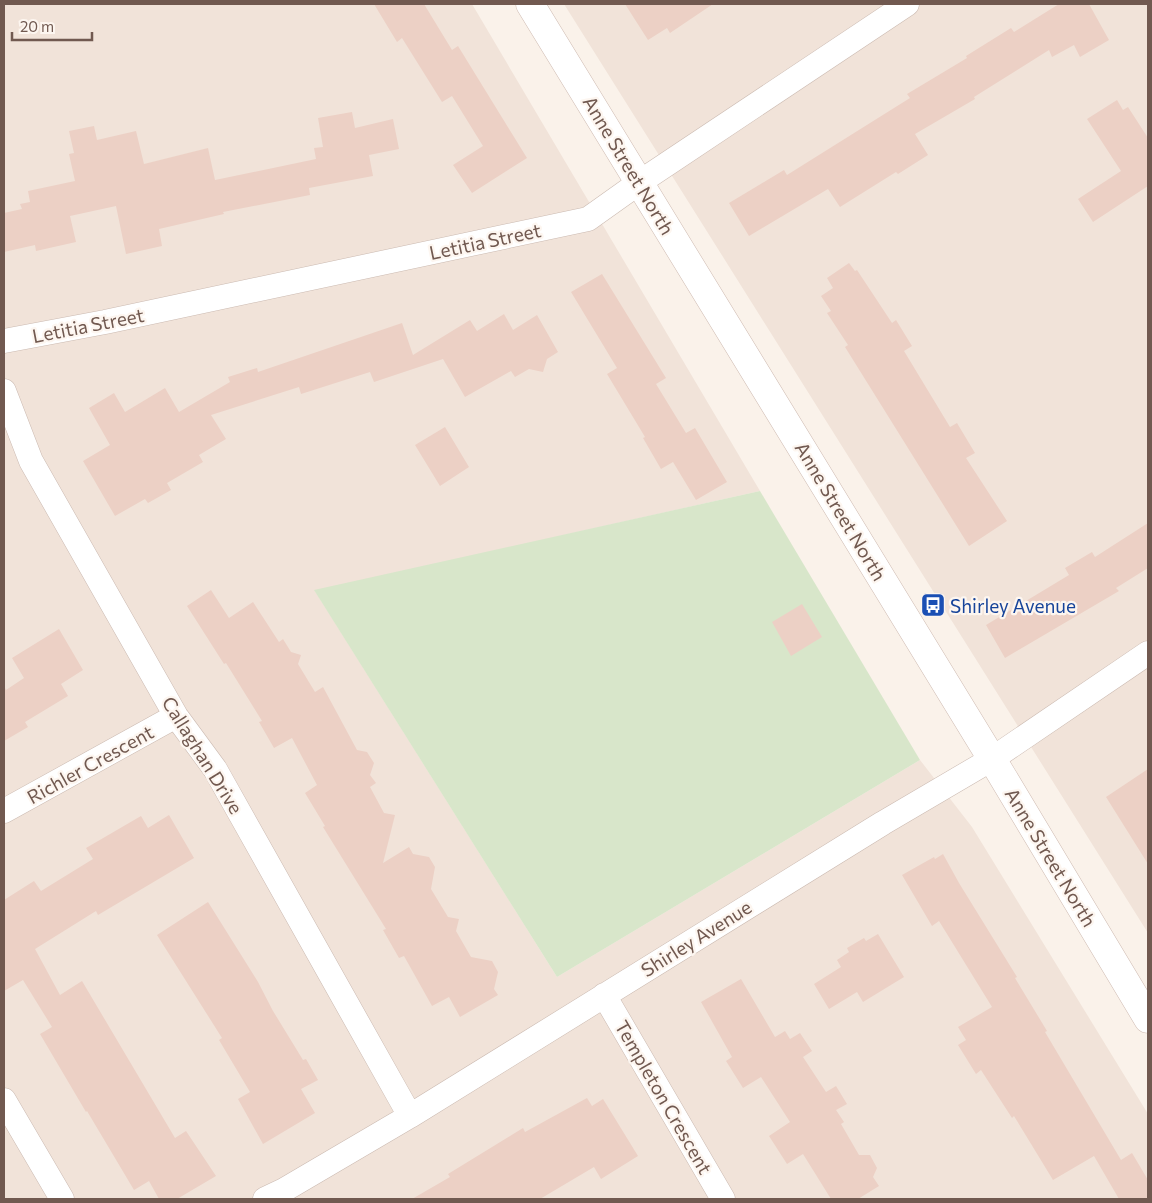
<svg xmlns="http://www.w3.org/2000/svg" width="1152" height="1203" font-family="Commissioner,sans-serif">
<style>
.residential{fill:#f1e3d9}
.green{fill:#d8e6ca}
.building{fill:#ecd0c5}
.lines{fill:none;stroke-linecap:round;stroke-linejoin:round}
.street-casing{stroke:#cbbab1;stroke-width:25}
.secondary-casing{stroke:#cfbbb2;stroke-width:29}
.street{stroke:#fff;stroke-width:24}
.secondary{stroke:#fff;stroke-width:28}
.labels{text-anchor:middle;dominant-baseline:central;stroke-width:4.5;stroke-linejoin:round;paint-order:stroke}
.street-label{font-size:19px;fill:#715950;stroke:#fdf6f0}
.transit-label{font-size:19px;fill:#164399;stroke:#fdf6f0;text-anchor:start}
</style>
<rect width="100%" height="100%" fill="#faf2ea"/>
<!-- residential -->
<path class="residential" d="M 4,4 L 472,4 L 760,491 L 315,591 L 557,977 L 920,760 L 972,827 L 1148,1114 L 1148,1199 L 4,1199 Z
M 564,4 L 1148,4 L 1148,933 Z"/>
<!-- green -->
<path class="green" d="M 760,491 L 920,760 L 557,977 L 314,590 Z"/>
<!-- building -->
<path class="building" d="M 374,4 L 424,4 L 452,50 L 458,46 L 527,158 L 472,193 L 453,165 L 483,146 L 452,96 L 442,102 L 402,38 L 397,42 Z
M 625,4 L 713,4 L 670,33 L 667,28 L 648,40 Z
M 1059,4 L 1089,4 L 1109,40 L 1080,57 L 1074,45 L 1052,57 L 1049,50 L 974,97 L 975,99 L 915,134 L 928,155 L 898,174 L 896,172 L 840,207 L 828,189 L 749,236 L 729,203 L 784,170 L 787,175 L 910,98 L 907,94 L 967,58 L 966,56 L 1011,28 L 1014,32 Z
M 1117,100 L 1123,110 L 1128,107 L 1148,138 L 1148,186 L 1093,222 L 1078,199 L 1121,171 L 1087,119 Z
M 352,112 L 355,128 L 393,119 L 399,149 L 369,155 L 373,176 L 309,188 L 310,195 L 223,212 L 224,214 L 159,229 L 162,246 L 126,254 L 116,206 L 70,216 L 76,242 L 36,251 L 35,245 L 4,252 L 4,213 L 22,209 L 20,204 L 30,202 L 28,191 L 75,181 L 69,154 L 74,153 L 69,131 L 94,126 L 97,140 L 136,131 L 144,164 L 208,148 L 215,180 L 316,159 L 314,148 L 323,147 L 318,118 Z
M 849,263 L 855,271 L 857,270 L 892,323 L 896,320 L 912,346 L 904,351 L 950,427 L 957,423 L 975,453 L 966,458 L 1007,521 L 969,546 L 845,347 L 848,345 L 827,313 L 831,311 L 821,296 L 833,288 L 827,278 Z
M 602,274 L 666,378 L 656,384 L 686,433 L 695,428 L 727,482 L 696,500 L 673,462 L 661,469 L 643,438 L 645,437 L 607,374 L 617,368 L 571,292 Z
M 504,314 L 513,330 L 537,315 L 558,352 L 547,359 L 543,372 L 529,369 L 515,377 L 511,371 L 465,397 L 443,359 L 374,382 L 370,372 L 301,394 L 299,387 L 211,415 L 226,439 L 199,455 L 203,462 L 167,483 L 171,490 L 148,503 L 145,499 L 115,516 L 83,461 L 110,445 L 89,408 L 114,393 L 125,412 L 165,388 L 179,412 L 230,382 L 228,377 L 257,368 L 258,372 L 402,323 L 413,355 L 470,320 L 477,331 Z
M 445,427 L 469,467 L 440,486 L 415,445 Z
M 1148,523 L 1148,568 L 1116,588 L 1119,591 L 1005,658 L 986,625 L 1069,575 L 1065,568 L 1092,552 L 1095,557 Z
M 211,590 L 229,618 L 253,602 L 279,642 L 283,639 L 291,652 L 301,655 L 298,664 L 315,692 L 323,687 L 357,750 L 367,752 L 374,763 L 370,775 L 376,783 L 370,787 L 384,813 L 395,815 L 383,863 L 409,847 L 413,854 L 429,857 L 435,867 L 431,889 L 448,917 L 459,919 L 456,931 L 471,957 L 492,961 L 498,972 L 494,989 L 498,995 L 460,1017 L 449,997 L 432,1006 L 404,956 L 399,958 L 383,930 L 386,929 L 323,827 L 325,826 L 305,793 L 317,785 L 292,738 L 274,748 L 259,722 L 262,721 L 226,663 L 224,664 L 187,606 Z
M 802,604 L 822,637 L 791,656 L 772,622 Z
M 59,629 L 83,670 L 61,684 L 68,696 L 25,722 L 28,727 L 4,741 L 4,686 L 6,690 L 24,678 L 12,658 Z
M 1148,769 L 1148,864 L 1106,797 Z
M 169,815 L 194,858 L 98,915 L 96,911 L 35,949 L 60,995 L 82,981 L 175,1138 L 186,1131 L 216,1176 L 177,1199 L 159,1199 L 149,1181 L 134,1190 L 87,1111 L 86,1112 L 40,1034 L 52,1027 L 23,980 L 4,991 L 4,900 L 34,881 L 41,891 L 93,859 L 86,848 L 141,816 L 148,828 Z
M 943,854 L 959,883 L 1017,977 L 1015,978 L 1047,1031 L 1045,1032 L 1121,1160 L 1132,1153 L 1148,1180 L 1148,1199 L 1119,1199 L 1094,1156 L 1053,1180 L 1014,1116 L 1012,1118 L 981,1070 L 976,1074 L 958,1045 L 966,1040 L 958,1027 L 992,1007 L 939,921 L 932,926 L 902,875 L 934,857 L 935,859 Z
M 208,902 L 258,982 L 273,1011 L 303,1060 L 306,1059 L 318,1080 L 301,1089 L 315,1113 L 263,1144 L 238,1099 L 250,1092 L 219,1040 L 222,1038 L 157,935 Z
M 878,934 L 904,977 L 863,1002 L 857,992 L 829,1009 L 814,984 L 841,967 L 837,960 L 849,952 L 847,948 L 864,938 L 866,941 Z
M 741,979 L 775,1037 L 785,1031 L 790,1039 L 800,1033 L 812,1051 L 803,1057 L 826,1092 L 836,1086 L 847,1104 L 836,1110 L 844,1122 L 841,1124 L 859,1155 L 870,1155 L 877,1168 L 873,1177 L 879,1186 L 858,1199 L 831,1199 L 803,1154 L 787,1164 L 769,1136 L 790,1122 L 761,1077 L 743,1088 L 726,1061 L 732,1057 L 701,1002 Z
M 587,1098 L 592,1106 L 603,1099 L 638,1156 L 601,1179 L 594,1167 L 540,1199 L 412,1199 L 450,1177 L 448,1174 L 523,1128 L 525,1132 Z"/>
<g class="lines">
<defs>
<path id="street" d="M 4,341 L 105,322 L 588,219 L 640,182 L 907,4
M 4,391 L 31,461 L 176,716 L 215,769 L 410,1116
M 4,811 L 176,716
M 604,995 L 723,1199
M 4,1100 L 62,1199
M 265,1199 L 284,1190 L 410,1116 L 883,823 L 992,759 L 1148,653"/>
<path id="secondary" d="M 530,4 L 992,759 L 1148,1019"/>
</defs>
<!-- street casing -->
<use href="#street" class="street-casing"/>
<!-- secondary casing -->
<use href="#secondary" class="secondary-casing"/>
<!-- street -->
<use href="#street" class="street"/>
<!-- secondary -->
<use href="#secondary" class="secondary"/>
</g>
<!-- icons -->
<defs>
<symbol id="bus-square" viewBox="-11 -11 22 22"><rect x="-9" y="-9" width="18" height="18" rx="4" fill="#1a4fb4" stroke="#fdf6f0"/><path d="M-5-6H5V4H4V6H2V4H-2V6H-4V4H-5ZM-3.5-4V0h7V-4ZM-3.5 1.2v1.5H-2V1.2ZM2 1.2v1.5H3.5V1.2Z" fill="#fff"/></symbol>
</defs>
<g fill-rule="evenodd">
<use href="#bus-square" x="919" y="591" width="28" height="28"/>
</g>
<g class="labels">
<!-- street labels -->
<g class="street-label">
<text transform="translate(629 165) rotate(59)">Anne Street North</text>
<text transform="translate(485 241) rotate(-12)">Letitia Street</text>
<text transform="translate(88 325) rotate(-11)">Letitia Street</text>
<text transform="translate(841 511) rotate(59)">Anne Street North</text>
<text transform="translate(203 755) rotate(58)">Callaghan Drive</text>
<text transform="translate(90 764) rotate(-29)">Richler Crescent</text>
<text transform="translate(1051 857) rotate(59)">Anne Street North</text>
<text transform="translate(696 938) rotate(-32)">Shirley Avenue</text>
<text transform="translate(664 1097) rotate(60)">Templeton Crescent</text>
</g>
<!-- transit labels -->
<g class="transit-label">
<text x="950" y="605">Shirley Avenue</text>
</g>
</g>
<!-- border -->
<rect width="1152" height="1203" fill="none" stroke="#715950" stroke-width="10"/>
<!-- scale -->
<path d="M12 32v8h80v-8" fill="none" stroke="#715950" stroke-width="2.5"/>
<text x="20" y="32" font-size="15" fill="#715950" stroke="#fdf6f0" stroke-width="4" paint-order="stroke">20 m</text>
</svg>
